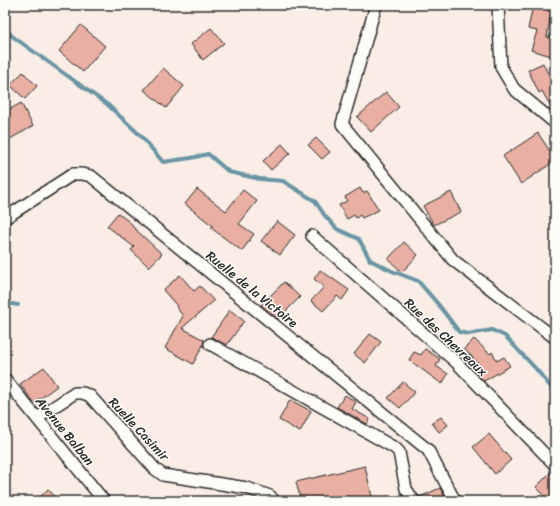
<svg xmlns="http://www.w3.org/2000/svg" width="560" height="506" font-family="Sriracha,sans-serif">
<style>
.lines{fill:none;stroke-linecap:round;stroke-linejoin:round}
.stream{stroke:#6995a4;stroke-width:4}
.building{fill:#e8afa2;stroke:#2b2b2b}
.minor-casing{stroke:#2b2b2b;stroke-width:14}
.minor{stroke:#fdfcf7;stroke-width:11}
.labels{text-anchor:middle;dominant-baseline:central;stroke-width:3;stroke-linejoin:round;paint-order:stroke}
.street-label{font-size:13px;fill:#2b2b2b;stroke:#fdfcf7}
</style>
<rect width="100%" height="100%" fill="#f9ede6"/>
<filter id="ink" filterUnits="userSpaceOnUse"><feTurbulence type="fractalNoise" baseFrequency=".025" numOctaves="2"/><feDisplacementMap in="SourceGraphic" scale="8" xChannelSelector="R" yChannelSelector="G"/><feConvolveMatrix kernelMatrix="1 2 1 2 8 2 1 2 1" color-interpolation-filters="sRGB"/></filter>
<g filter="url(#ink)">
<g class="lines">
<!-- stream -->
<path class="stream" d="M 5,28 L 12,36 L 108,105 L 141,136 L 163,162 L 191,158 L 208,154 L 229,172 L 260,179 L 283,181 L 315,201 L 325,216 L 337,229 L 359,239 L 370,260 L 392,271 L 418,281 L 438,304 L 459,332 L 468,334 L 492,330 L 505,336 L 536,369 L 555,392
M 5,303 L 18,305"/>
</g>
<!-- building -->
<path class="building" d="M 533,5 L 549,5 L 548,11 L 551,12 L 547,37 L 555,37 L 555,57 L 531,50 L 537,31 L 528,29 Z
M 81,25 L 105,46 L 83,72 L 59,51 Z
M 211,28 L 224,43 L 203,60 L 191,44 Z
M 543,63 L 555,88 L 555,114 L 542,91 L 539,93 L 528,70 Z
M 163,68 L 184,86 L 166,108 L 144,90 Z
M 23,72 L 37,86 L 25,99 L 10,85 Z
M 386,92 L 399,107 L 371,132 L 357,117 Z
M 21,103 L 33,126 L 10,139 L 5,130 L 5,112 Z
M 538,133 L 555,159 L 555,161 L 521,184 L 503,156 Z
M 316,138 L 330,152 L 322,159 L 308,145 Z
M 282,144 L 290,153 L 271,170 L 263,161 Z
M 360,188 L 363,193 L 367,191 L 379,210 L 362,218 L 360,215 L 356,218 L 354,215 L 347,219 L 339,205 L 347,201 L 345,197 Z
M 197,189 L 226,211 L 243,190 L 257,201 L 239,224 L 254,234 L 242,251 L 211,228 L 213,226 L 185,204 Z
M 451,192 L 461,212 L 434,225 L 423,206 Z
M 118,213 L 133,225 L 132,226 L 162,254 L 149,267 L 131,250 L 134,247 L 107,226 Z
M 277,221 L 295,235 L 280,255 L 261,241 Z
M 404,242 L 418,255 L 402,272 L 388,259 Z
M 320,270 L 349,290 L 342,300 L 337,296 L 323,311 L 311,301 L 324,287 L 314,279 Z
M 180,275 L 194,291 L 200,286 L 214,301 L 182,328 L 204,340 L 203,345 L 193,364 L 165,348 L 183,316 L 176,307 L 177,306 L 163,290 Z
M 284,282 L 300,297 L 278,319 L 261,305 Z
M 230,310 L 244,321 L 227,345 L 211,337 Z
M 370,334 L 381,342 L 365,363 L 354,354 Z
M 474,339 L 490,354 L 492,352 L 497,361 L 504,357 L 510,366 L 484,381 L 471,368 L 479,364 L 464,349 Z
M 425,349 L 440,359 L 436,366 L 448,374 L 442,384 L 409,360 L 414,352 L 421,355 Z
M 44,367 L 57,386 L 34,403 L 20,384 Z
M 403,382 L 415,392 L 400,408 L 388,398 Z
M 345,395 L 356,402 L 352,409 L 370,419 L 367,424 L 337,407 Z
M 290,400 L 311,411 L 300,432 L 279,420 Z
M 441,417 L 448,425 L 439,432 L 432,423 Z
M 489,434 L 511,460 L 495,474 L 473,447 Z
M 365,466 L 373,501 L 301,501 L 296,482 Z
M 552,471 L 555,472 L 555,501 L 550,501 L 536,487 Z
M 440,488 L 447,501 L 421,501 L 420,497 Z
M 48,489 L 59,501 L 36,501 Z"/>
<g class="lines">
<defs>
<path id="minor" d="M 376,5 L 342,124 L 453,260 L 555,338
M 498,5 L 501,67 L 514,89 L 555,123
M 5,218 L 73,174 L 82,174 L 91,176 L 428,450 L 455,501
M 312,236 L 456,362 L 555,465
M 210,344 L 395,448 L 399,452 L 406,489 L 414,501
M 5,379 L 104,501
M 37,418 L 75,393 L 83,393 L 90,396 L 155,469 L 163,475 L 247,488 L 270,496 L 274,501"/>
</defs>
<!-- minor casing -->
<use href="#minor" class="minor-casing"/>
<!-- minor -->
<use href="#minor" class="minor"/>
</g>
</g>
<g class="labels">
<!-- street labels -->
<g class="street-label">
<text transform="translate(252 289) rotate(39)">Ruelle de la Victoire</text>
<text transform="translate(446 337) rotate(43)">Rue des Chevreaux</text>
<text transform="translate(139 429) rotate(47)">Ruelle Casimir</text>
<text transform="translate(65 431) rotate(51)">Avenue Balban</text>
</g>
</g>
<!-- margin -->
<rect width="560" height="506" fill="none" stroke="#fdfcf7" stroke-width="20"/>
<rect x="10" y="10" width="540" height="486" fill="none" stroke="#2b2b2b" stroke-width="1.5" filter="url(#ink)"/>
</svg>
